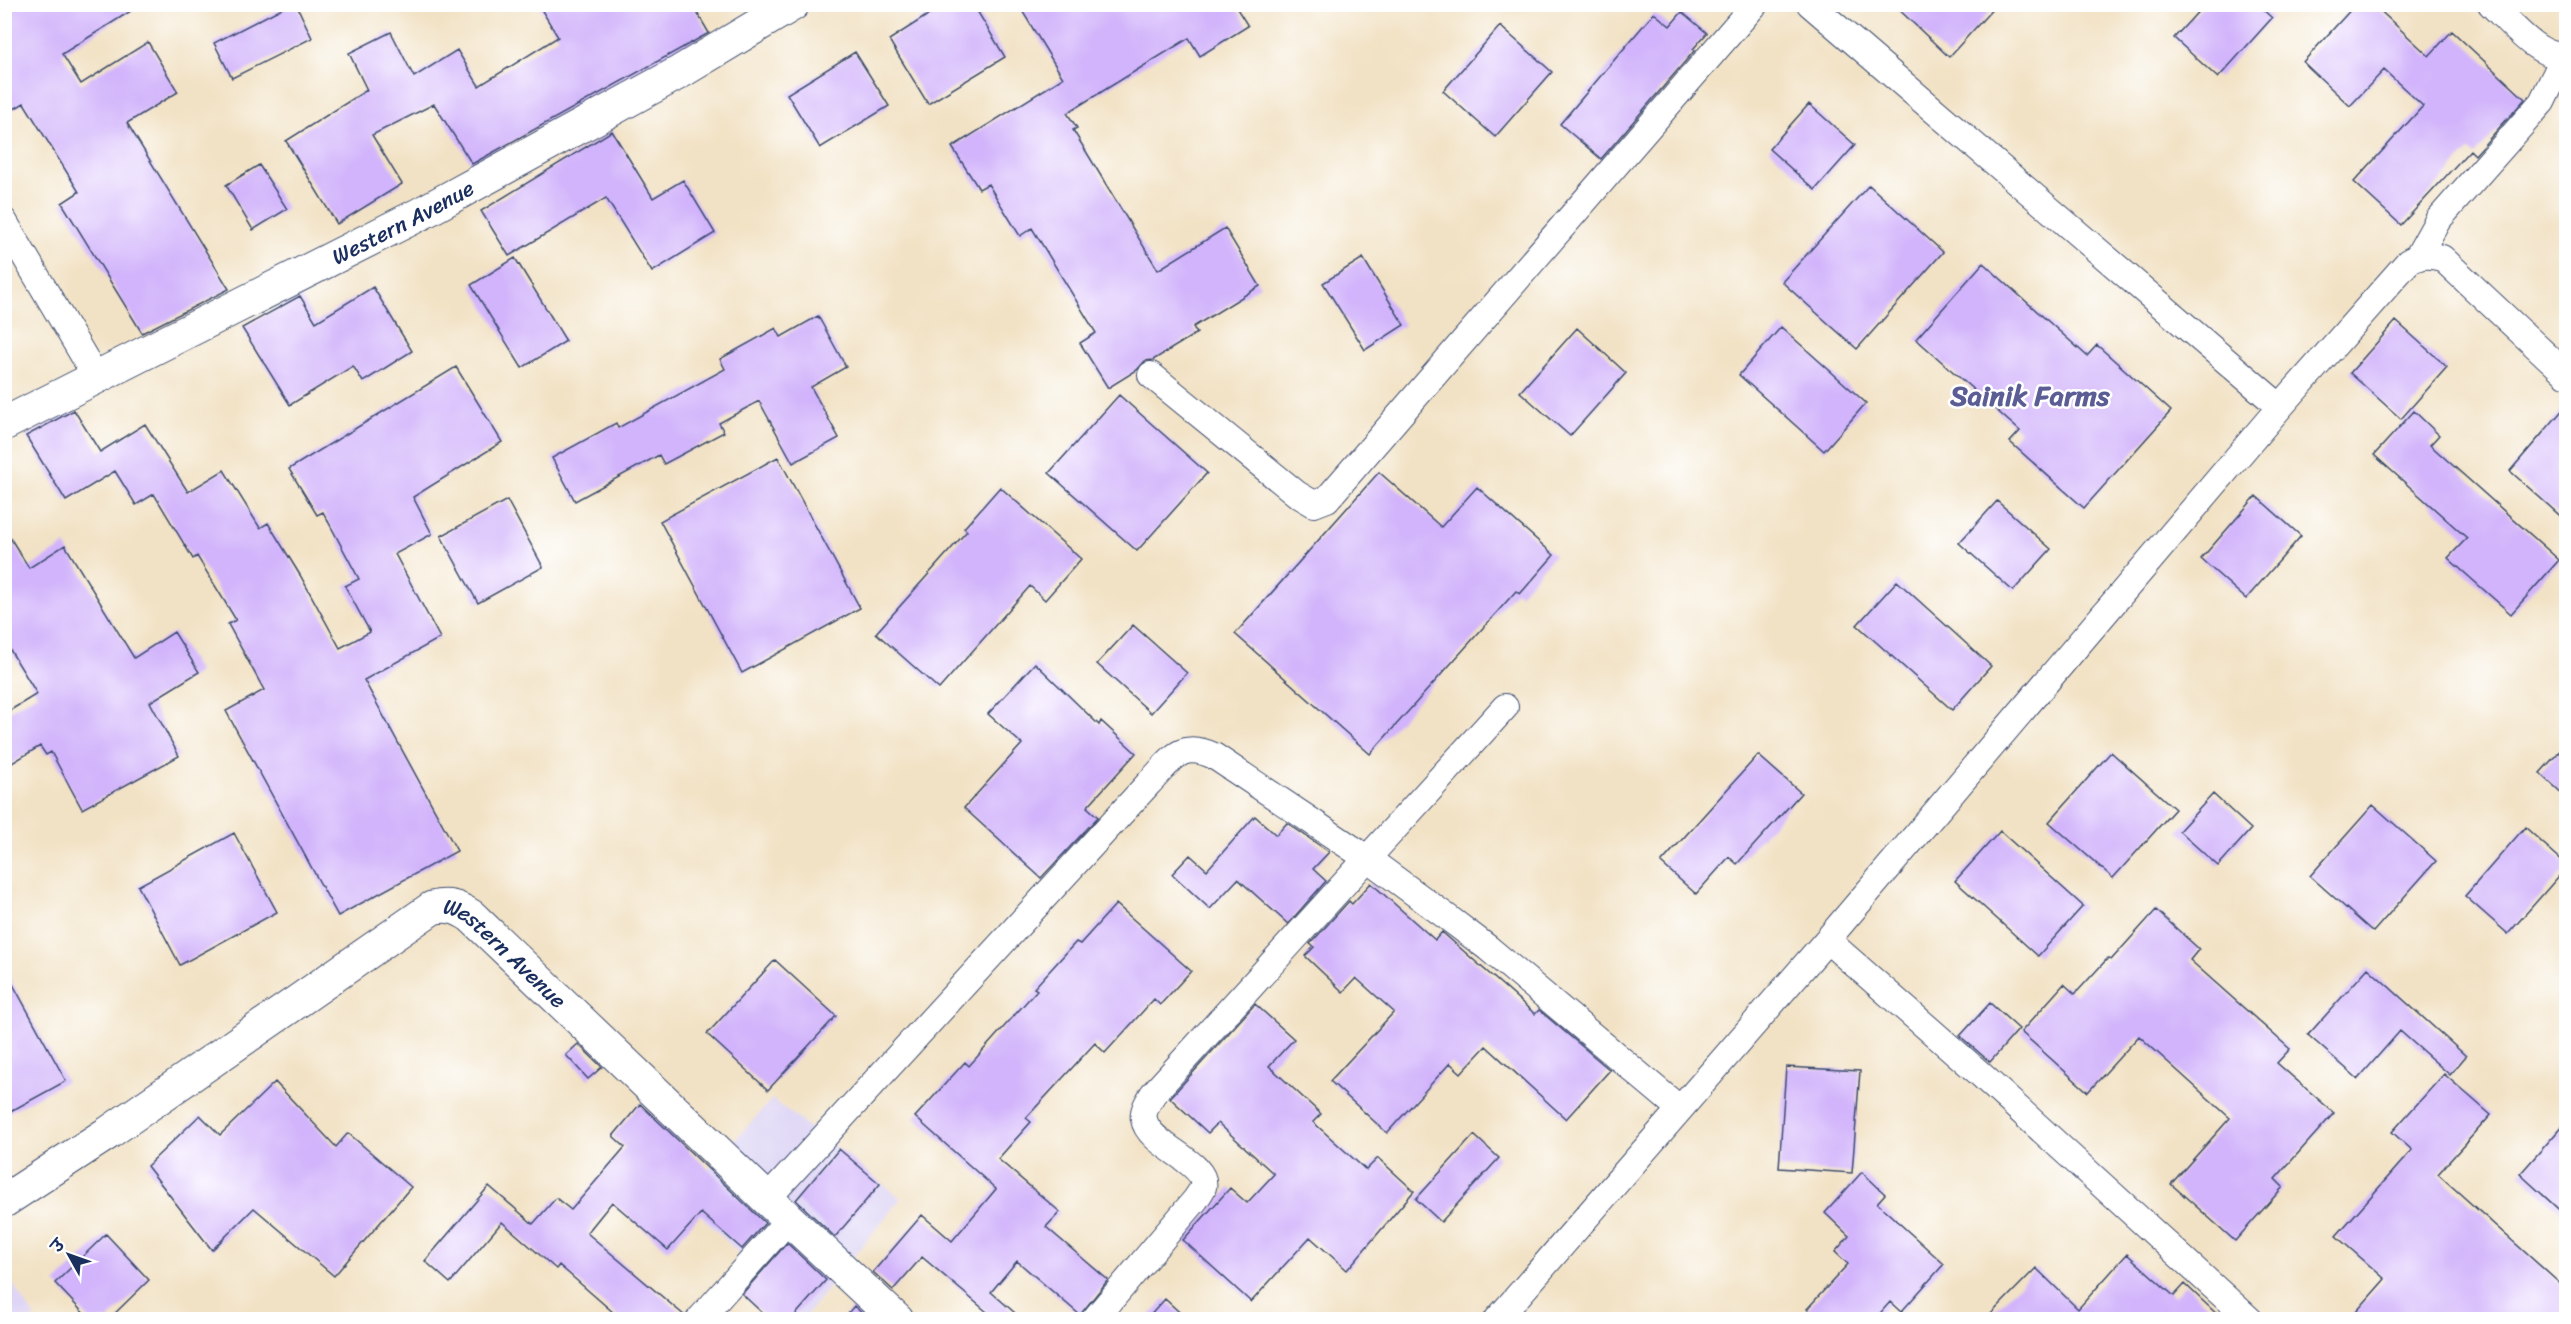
<svg xmlns="http://www.w3.org/2000/svg" width="2571" height="1324" font-family="Sriracha,'Playpen Sans Deva',sans-serif">
<style>
.built{fill:#ded5f5}
.building{fill:#d1b4fb}
.lines{fill:none;stroke-linecap:round;stroke-linejoin:round}
.street-casing{stroke:#3b4a6d;stroke-width:28}
.secondary-casing{stroke:#3b4a6d;stroke-width:35}
.street{stroke:#fff;stroke-width:26}
.secondary{stroke:#fff;stroke-width:33}
.labels{text-anchor:middle;dominant-baseline:central;stroke-width:5;stroke-linejoin:round;paint-order:stroke}
.street-label{font-size:22px;fill:#1b2f5e;stroke:#fff}
.district-label{font-size:28px;font-weight:bold;fill:#5b5e95;stroke:#fff}
</style>
<rect width="100%" height="100%" fill="#fff"/>
<filter id="ink" filterUnits="userSpaceOnUse"><feTurbulence type="fractalNoise" baseFrequency=".0167" numOctaves="2"/><feDisplacementMap in="SourceGraphic" scale="12" xChannelSelector="R" yChannelSelector="G"/><feConvolveMatrix kernelMatrix="1 2 1 2 8 2 1 2 1" color-interpolation-filters="sRGB"/></filter>
<filter id="wash" filterUnits="userSpaceOnUse"><feTurbulence type="fractalNoise" baseFrequency=".008" numOctaves="4" result="noise"/><feDisplacementMap in="SourceGraphic" scale="24" xChannelSelector="R" yChannelSelector="G"/><feGaussianBlur stdDeviation="1.35" result="paint"/><feColorMatrix in="noise" values="0 0 0 0 0 0 0 0 0 0 0 0 0 0 0 0 0 1.4 0 .05"/><feComposite in="paint" operator="in"/></filter>
<g filter="url(#wash)">
<rect width="100%" height="100%" fill="#f2e2c5"/>
<!-- built -->
<path class="built" d="M 772,1099 L 901,1198 L 804,1318 L 683,1198 Z
M 4,1272 L 5,1272 L 36,1319 L 5,1319 Z"/>
<g id="blocks">
<!-- building -->
<path class="building" d="M 4,4 L 142,4 L 62,54 L 81,84 L 148,42 L 178,92 L 127,123 L 229,289 L 142,333 L 62,203 L 79,192 L 24,103 L 4,115 Z
M 290,4 L 296,4 L 312,38 L 232,78 L 214,43 Z
M 538,4 L 692,4 L 709,33 L 472,164 L 434,104 L 372,135 L 402,184 L 337,224 L 286,141 L 367,90 L 349,53 L 391,32 L 414,77 L 457,50 L 479,86 L 558,37 Z
M 945,4 L 973,4 L 1005,57 L 928,104 L 889,40 Z
M 1018,4 L 1234,4 L 1248,26 L 1200,56 L 1189,38 L 1067,113 L 1077,128 L 1073,130 L 1158,270 L 1225,228 L 1260,286 L 1193,327 L 1197,333 L 1153,360 L 1145,361 L 1137,370 L 1108,388 L 1080,343 L 1096,333 L 1032,228 L 1020,236 L 988,184 L 979,189 L 952,147 L 1063,78 Z
M 1893,4 L 1997,4 L 1949,57 Z
M 2205,4 L 2257,4 L 2272,18 L 2218,78 L 2174,38 Z
M 2356,4 L 2373,4 L 2429,56 L 2452,31 L 2525,99 L 2475,155 L 2470,150 L 2401,225 L 2354,182 L 2423,106 L 2384,70 L 2350,106 L 2303,62 Z
M 1682,12 L 1707,33 L 1693,49 L 1695,50 L 1601,159 L 1560,124 L 1654,13 L 1670,26 Z
M 1500,26 L 1552,72 L 1495,137 L 1443,91 Z
M 855,52 L 889,106 L 820,148 L 787,94 Z
M 1809,104 L 1855,145 L 1815,190 L 1769,149 Z
M 612,131 L 653,198 L 683,180 L 715,233 L 652,272 L 606,198 L 509,256 L 481,211 Z
M 259,165 L 287,209 L 253,230 L 226,185 Z
M 1869,185 L 1943,252 L 1857,349 L 1782,282 Z
M 515,258 L 566,341 L 522,368 L 471,285 Z
M 1363,258 L 1404,325 L 1365,350 L 1323,283 Z
M 1983,263 L 2087,356 L 2097,345 L 2171,411 L 2084,508 L 2010,442 L 2020,431 L 1916,339 Z
M 373,287 L 412,351 L 363,382 L 353,366 L 290,405 L 242,328 L 300,296 L 316,322 Z
M 818,316 L 846,367 L 811,387 L 839,438 L 793,463 L 759,401 L 719,423 L 724,432 L 664,464 L 659,455 L 575,501 L 552,458 L 616,423 L 618,428 L 725,369 L 720,359 L 776,328 L 781,337 Z
M 2396,321 L 2447,367 L 2401,419 L 2350,373 Z
M 1781,327 L 1866,403 L 1824,451 L 1739,375 Z
M 1577,328 L 1626,373 L 1570,436 L 1520,392 Z
M 456,367 L 502,442 L 413,497 L 432,534 L 395,554 L 440,638 L 364,680 L 457,851 L 338,916 L 226,711 L 264,690 L 228,624 L 236,620 L 197,556 L 193,559 L 154,494 L 136,505 L 115,471 L 66,501 L 26,436 L 74,410 L 100,452 L 145,424 L 188,492 L 224,470 L 260,528 L 268,523 L 300,575 L 340,648 L 370,632 L 345,586 L 359,579 L 323,512 L 317,515 L 289,469 Z
M 1119,395 L 1207,473 L 1137,551 L 1049,473 Z
M 2566,406 L 2566,521 L 2510,471 Z
M 2414,411 L 2439,435 L 2430,445 L 2559,560 L 2511,614 L 2448,558 L 2467,538 L 2374,455 Z
M 778,457 L 860,608 L 742,673 L 660,521 Z
M 1379,472 L 1441,527 L 1477,487 L 1554,555 L 1520,594 L 1516,591 L 1370,754 L 1235,634 Z
M 1000,487 L 1081,559 L 1045,600 L 1030,586 L 939,689 L 876,633 L 967,531 L 964,528 Z
M 2256,496 L 2301,536 L 2246,599 L 2201,559 Z
M 507,500 L 543,567 L 478,603 L 441,536 Z
M 1997,501 L 2051,549 L 2013,591 L 1959,543 Z
M 4,528 L 29,568 L 65,545 L 134,658 L 174,632 L 199,672 L 150,702 L 179,756 L 82,809 L 51,752 L 46,755 L 40,746 L 4,768 L 4,714 L 37,694 L 4,640 Z
M 1897,581 L 1991,666 L 1952,710 L 1857,625 Z
M 1133,625 L 1187,673 L 1151,713 L 1097,664 Z
M 1035,663 L 1099,725 L 1101,721 L 1136,753 L 1087,807 L 1098,817 L 1041,878 L 964,808 L 1022,744 L 988,714 Z
M 2566,744 L 2566,797 L 2540,773 Z
M 2111,752 L 2175,809 L 2113,878 L 2049,822 Z
M 1758,755 L 1801,793 L 1737,864 L 1729,857 L 1696,894 L 1661,863 Z
M 2213,794 L 2251,829 L 2218,866 L 2179,831 Z
M 2373,805 L 2436,861 L 2373,932 L 2310,876 Z
M 1255,816 L 1276,835 L 1287,823 L 1329,852 L 1313,869 L 1326,881 L 1288,924 L 1238,879 L 1210,909 L 1172,874 L 1190,855 L 1207,870 Z
M 2525,827 L 2566,864 L 2566,868 L 2508,934 L 2465,896 Z
M 2000,831 L 2083,906 L 2038,956 L 1955,881 Z
M 234,833 L 277,912 L 180,965 L 138,886 Z
M 1371,883 L 1435,940 L 1442,932 L 1535,1014 L 1539,1010 L 1610,1070 L 1566,1119 L 1486,1046 L 1461,1073 L 1450,1063 L 1387,1133 L 1330,1081 L 1394,1012 L 1356,978 L 1343,992 L 1305,956 L 1314,947 L 1310,944 L 1349,901 L 1352,904 Z
M 1116,904 L 1191,971 L 1160,1005 L 1154,999 L 1105,1053 L 1095,1043 L 1026,1118 L 1031,1122 L 998,1159 L 1060,1212 L 1046,1227 L 1108,1280 L 1080,1315 L 1017,1261 L 991,1292 L 1023,1320 L 980,1320 L 987,1312 L 922,1257 L 893,1290 L 873,1272 L 922,1215 L 952,1241 L 996,1189 L 915,1117 L 965,1062 L 969,1066 L 1037,990 L 1034,988 L 1076,942 L 1080,944 Z
M 2156,910 L 2199,949 L 2190,960 L 2290,1049 L 2277,1063 L 2334,1113 L 2275,1179 L 2283,1187 L 2235,1241 L 2171,1184 L 2230,1118 L 2139,1036 L 2088,1092 L 2021,1032 L 2064,984 L 2075,994 L 2108,958 L 2111,960 Z
M 775,960 L 836,1016 L 768,1090 L 707,1034 Z
M 4,968 L 66,1081 L 4,1115 Z
M 2368,968 L 2466,1056 L 2450,1075 L 2400,1031 L 2358,1079 L 2308,1035 Z
M 1990,1003 L 2019,1029 L 1990,1062 L 1960,1036 Z
M 1255,1004 L 1294,1039 L 1269,1066 L 1321,1114 L 1313,1122 L 1366,1170 L 1378,1158 L 1414,1191 L 1347,1270 L 1310,1237 L 1251,1302 L 1183,1240 L 1230,1188 L 1247,1203 L 1274,1174 L 1218,1123 L 1208,1133 L 1170,1098 Z
M 578,1044 L 602,1067 L 588,1079 L 566,1055 Z
M 1786,1067 L 1860,1071 L 1852,1173 L 1779,1168 Z
M 2444,1074 L 2491,1115 L 2438,1174 L 2566,1289 L 2566,1320 L 2349,1320 L 2385,1279 L 2336,1236 L 2412,1150 L 2392,1132 Z
M 275,1082 L 336,1147 L 348,1133 L 411,1187 L 334,1276 L 254,1208 L 212,1250 L 147,1166 L 200,1115 L 220,1135 Z
M 640,1104 L 765,1223 L 742,1249 L 701,1213 L 668,1250 L 612,1202 L 587,1233 L 685,1316 L 684,1320 L 622,1320 L 559,1265 L 556,1269 L 502,1222 L 450,1283 L 425,1261 L 489,1186 L 533,1224 L 556,1198 L 571,1210 L 625,1147 L 613,1136 Z
M 2566,1122 L 2566,1216 L 2520,1174 Z
M 1474,1135 L 1499,1158 L 1441,1222 L 1416,1199 Z
M 839,1149 L 880,1184 L 835,1237 L 796,1200 Z
M 1862,1172 L 1885,1194 L 1877,1203 L 1944,1264 L 1901,1312 L 1890,1302 L 1874,1320 L 1818,1320 L 1807,1309 L 1848,1264 L 1835,1252 L 1849,1236 L 1825,1213 Z
M 106,1234 L 149,1280 L 108,1320 L 90,1320 L 55,1283 Z
M 787,1243 L 826,1280 L 791,1320 L 770,1320 L 742,1294 Z
M 2127,1254 L 2174,1296 L 2185,1284 L 2223,1320 L 1985,1320 L 2036,1268 L 2078,1309 Z
M 1165,1299 L 1188,1320 L 1146,1320 Z
M 854,1306 L 868,1319 L 868,1320 L 842,1320 Z"/>
</g>
</g>
<g filter="url(#ink)">
<use href="#blocks" fill-opacity="0" stroke="#3b4a6d" stroke-width="1.5"/>
<g class="lines">
<defs>
<path id="street" d="M 1810,4 L 2280,407
M 2491,4 C 2509,21 2541,62 2566,54
M 4,221 L 96,377
M 2418,256 L 2438,220 L 2542,102 L 2565,55
M 1151,375 L 1297,494 L 1314,504 L 1327,499 L 1755,4
M 1827,940 L 1978,1072 L 2250,1320
M 767,1199 L 1149,783 C 1172,760 1179,740 1214,756 L 1368,859 L 1447,917 L 1488,948 L 1680,1109
M 699,1320 L 789,1219
M 1094,1320 L 1196,1199 C 1198,1195 1202,1191 1203,1187 C 1209,1162 1148,1146 1144,1119 C 1142,1110 1149,1101 1153,1094 L 1505,707
M 1497,1320 L 1827,940 L 2280,407 L 2408,262 C 2420,255 2428,254 2442,258 L 2566,374"/>
<g id="secondary">
<path id="s1" d="M 4,424 L 420,214 L 680,72 L 793,4"/>
<path id="s2" d="M 4,1201 L 108,1133 L 432,908 C 448,904 457,907 471,916 L 767,1199 L 897,1320"/>
</g>
</defs>
<!-- street casing -->
<use href="#street" class="street-casing"/>
<!-- secondary casing -->
<use href="#secondary" class="secondary-casing"/>
<!-- street -->
<use href="#street" class="street"/>
<!-- secondary -->
<use href="#secondary" class="secondary"/>
</g>
</g>
<g class="labels">
<!-- street labels -->
<g class="street-label">
<text stroke="none"><textPath href="#s1" startOffset="447">Western Avenue</textPath></text>
<text stroke="none"><textPath href="#s2" startOffset="609">Western Avenue</textPath></text>
</g>
<!-- district labels -->
<g class="district-label">
<text x="2030" y="395">Sainik Farms</text>
</g>
</g>
<!-- margin -->
<rect width="2571" height="1324" fill="none" stroke="#fff" stroke-width="24"/>
<!-- north arrow -->
<g transform="translate(69 1255) rotate(310)" stroke="#ffffff" stroke-width="4.5" paint-order="stroke">
<path d="M0-4.5L10 22L0 15L-10 22Z" fill="#1b2f5e"/>
<text y="-9" font-size="16" font-weight="bold" text-anchor="middle" fill="#1b2f5e">उ</text>
</g>
</svg>
